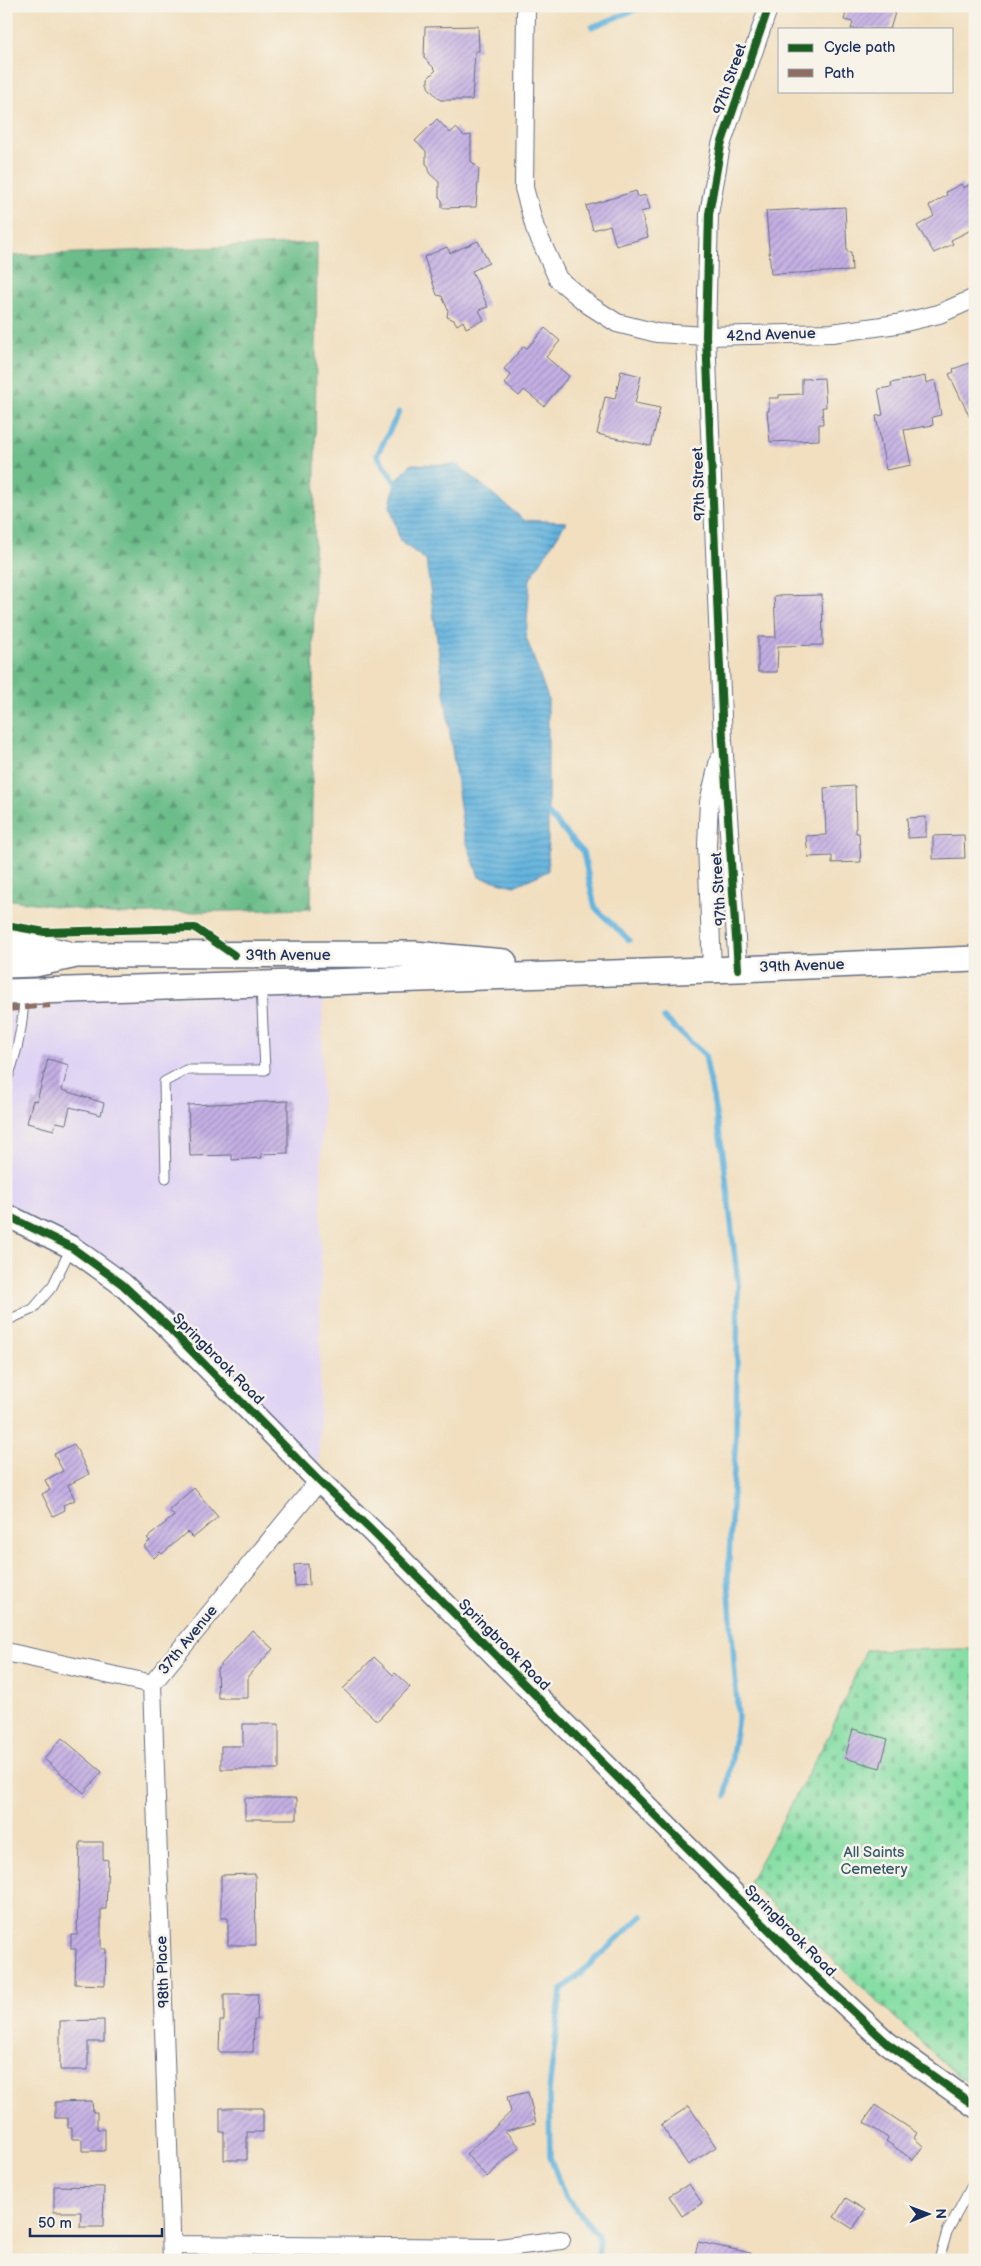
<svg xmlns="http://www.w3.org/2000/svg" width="981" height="2266" font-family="'Balsamiq Sans',sans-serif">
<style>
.built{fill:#e0d4f4}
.forest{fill:url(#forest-firs);stroke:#447674}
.cemetery{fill:url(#cemetery-stones);stroke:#508681}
.water{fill:url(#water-rules);stroke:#40729e}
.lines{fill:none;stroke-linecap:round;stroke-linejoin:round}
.stream{stroke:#64b4de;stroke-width:5.5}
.building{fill:url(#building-hatch)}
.service-casing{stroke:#666d80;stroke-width:11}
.minor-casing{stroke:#666d80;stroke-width:20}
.tertiary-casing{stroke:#666d80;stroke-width:25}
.secondary-casing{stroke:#666d80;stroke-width:28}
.service{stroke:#fff;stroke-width:9}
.minor{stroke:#fff;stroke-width:18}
.tertiary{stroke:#fff;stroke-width:22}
.secondary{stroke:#fff;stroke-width:25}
.quiet{stroke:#8d6e63;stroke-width:6;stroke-dasharray:12 6;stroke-linecap:butt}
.cycleway-casing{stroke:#f7f3e8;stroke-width:11}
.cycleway{stroke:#1b5e20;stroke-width:8}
.labels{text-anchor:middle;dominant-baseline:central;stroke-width:5;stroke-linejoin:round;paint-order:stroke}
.street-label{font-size:15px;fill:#1b2f5e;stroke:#f7f3e8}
.park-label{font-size:15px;fill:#365b70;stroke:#f7f3e8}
</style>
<defs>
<pattern id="forest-firs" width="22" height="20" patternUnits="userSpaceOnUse" patternTransform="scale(1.25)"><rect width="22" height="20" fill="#6cbd8a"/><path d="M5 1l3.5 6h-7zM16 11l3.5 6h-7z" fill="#589a74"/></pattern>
<pattern id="cemetery-stones" width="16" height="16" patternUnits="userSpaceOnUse" patternTransform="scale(1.25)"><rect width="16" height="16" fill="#85dea4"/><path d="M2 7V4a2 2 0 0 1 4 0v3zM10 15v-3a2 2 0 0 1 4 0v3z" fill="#72bf90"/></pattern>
<pattern id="water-rules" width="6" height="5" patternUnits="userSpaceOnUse" patternTransform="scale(1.25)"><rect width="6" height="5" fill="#64b4de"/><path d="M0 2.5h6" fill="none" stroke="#5293b7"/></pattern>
<pattern id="building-hatch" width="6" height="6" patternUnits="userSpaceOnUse" patternTransform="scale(1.25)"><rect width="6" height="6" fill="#c5b0e4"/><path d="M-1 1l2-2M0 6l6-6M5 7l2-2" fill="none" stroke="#9f90bc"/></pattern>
</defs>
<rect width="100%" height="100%" fill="#f7f3e8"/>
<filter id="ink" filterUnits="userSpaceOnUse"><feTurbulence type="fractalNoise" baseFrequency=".02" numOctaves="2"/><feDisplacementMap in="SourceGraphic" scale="10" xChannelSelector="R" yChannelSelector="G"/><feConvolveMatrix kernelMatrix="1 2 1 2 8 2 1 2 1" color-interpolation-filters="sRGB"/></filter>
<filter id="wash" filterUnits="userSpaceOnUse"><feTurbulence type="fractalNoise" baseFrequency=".0096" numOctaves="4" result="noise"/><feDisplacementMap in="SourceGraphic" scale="20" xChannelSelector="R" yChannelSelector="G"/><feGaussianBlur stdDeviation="1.12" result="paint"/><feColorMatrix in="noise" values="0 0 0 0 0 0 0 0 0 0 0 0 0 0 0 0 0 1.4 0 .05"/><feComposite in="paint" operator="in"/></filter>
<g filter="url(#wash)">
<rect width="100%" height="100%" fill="#f1dfc0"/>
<!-- built -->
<path class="built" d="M 323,981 L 319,1481 L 167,1326 L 6,1219 L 6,987 Z"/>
<!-- forest -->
<path class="forest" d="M 317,243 L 311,909 L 111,914 L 6,899 L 6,256 Z"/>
<!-- cemetery -->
<path class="cemetery" d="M 975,1649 L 975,2087 L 957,2075 L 749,1882 L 830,1733 L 866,1650 Z"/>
<!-- water -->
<path class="water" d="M 411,464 L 458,465 L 524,520 L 566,522 L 530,579 L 526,637 L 548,698 L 548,871 L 514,886 L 479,877 L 464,835 L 426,560 L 400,541 L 390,506 L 395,483 Z"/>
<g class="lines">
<!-- stream -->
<path class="stream" d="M 592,27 L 645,6
M 399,488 L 377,455 L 399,412
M 544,811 L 549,814 L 583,852 L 595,908 L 629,940
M 664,1018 L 705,1055 L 723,1153 L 738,1284 L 736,1433 L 728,1577 L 738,1717 L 726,1796
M 599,2260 L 598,2235 L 565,2196 L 550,2157 L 549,2091 L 561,1991 L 642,1916"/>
</g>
<g id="blocks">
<!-- building -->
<path class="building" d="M 848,6 L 897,6 L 890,29 L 851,29 L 853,22 L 844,20 Z
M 478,26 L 479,51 L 475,51 L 472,100 L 440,100 L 428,87 L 428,78 L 436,70 L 424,58 L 425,27 Z
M 437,119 L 450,133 L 456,128 L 464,136 L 471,135 L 471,161 L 479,169 L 476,207 L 442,208 L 442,200 L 439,197 L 439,182 L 429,173 L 429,167 L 426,164 L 426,151 L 415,141 Z
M 975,182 L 975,228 L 951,240 L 953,244 L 934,253 L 917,226 L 934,216 L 929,206 L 947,195 L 946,192 L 961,184 L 963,188 Z
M 636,191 L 638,197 L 646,195 L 650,209 L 641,212 L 648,237 L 616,246 L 610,225 L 593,230 L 586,206 Z
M 845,207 L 847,252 L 851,252 L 852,271 L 771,274 L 766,211 Z
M 478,241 L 489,263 L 472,271 L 488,307 L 479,310 L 484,320 L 466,328 L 463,321 L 457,325 L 454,320 L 447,317 L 448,310 L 442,296 L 437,295 L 424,257 L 447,247 L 450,253 Z
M 545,328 L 560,341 L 546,357 L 569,376 L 544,406 L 524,390 L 519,396 L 505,384 L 511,375 L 504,369 L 524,346 L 527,348 Z
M 975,361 L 975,428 L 949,374 L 954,372 L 953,369 Z
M 621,371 L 641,376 L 635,403 L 660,408 L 651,446 L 597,434 L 605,397 L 615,399 Z
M 925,376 L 926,383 L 935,380 L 941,415 L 932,417 L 933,425 L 904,430 L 911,465 L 886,470 L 876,416 L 883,415 L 878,389 L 892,387 L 891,383 Z
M 824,378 L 826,407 L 822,407 L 823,424 L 819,424 L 819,440 L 770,442 L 767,411 L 769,411 L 769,398 L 779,398 L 779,395 L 802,394 L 802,379 Z
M 822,595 L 823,645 L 778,646 L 777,672 L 758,672 L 758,637 L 776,637 L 774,596 Z
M 855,786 L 856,833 L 859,833 L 861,862 L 832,863 L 832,856 L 808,857 L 806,836 L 826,835 L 824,788 Z
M 926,817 L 926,837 L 908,838 L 907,818 Z
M 964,835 L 965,858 L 933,859 L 933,836 Z
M 48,1059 L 69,1065 L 62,1090 L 104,1103 L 101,1115 L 70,1107 L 66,1124 L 56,1122 L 54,1130 L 27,1123 L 33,1100 L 37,1101 Z
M 288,1101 L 288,1153 L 261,1154 L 262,1158 L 232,1160 L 232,1155 L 190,1156 L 188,1105 Z
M 74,1444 L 89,1474 L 68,1485 L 75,1500 L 63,1505 L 65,1510 L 53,1516 L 42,1494 L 50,1490 L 45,1480 L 63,1471 L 54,1454 Z
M 194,1488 L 218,1517 L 193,1538 L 187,1532 L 162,1554 L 160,1552 L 154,1558 L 144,1546 L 150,1541 L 147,1538 L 174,1516 L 169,1510 Z
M 308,1564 L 309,1585 L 295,1586 L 294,1565 Z
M 252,1630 L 273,1649 L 248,1676 L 248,1698 L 218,1698 L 217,1669 Z
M 374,1657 L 393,1675 L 395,1673 L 410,1687 L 377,1721 L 343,1689 Z
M 243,1724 L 279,1724 L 279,1769 L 221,1769 L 221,1746 L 243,1746 Z
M 853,1729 L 888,1739 L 880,1768 L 845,1758 Z
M 62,1738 L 102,1772 L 84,1793 L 44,1759 Z
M 245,1798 L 297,1798 L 297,1819 L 245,1819 Z
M 80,1842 L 103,1842 L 103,1859 L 108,1860 L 106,1909 L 101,1909 L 101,1949 L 106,1949 L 105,1985 L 75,1984 L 76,1949 L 71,1949 L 71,1935 L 77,1935 Z
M 255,1874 L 256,1945 L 228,1945 L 228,1918 L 221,1918 L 221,1875 Z
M 224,1994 L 258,1994 L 257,2020 L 254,2020 L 253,2052 L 219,2052 L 220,2021 L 224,2021 Z
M 104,2020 L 104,2042 L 88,2042 L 88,2070 L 60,2070 L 60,2021 Z
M 528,2092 L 536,2123 L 505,2131 L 520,2147 L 487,2177 L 466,2154 L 511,2112 L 507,2097 Z
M 92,2101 L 93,2112 L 97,2112 L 97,2129 L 105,2129 L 105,2151 L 82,2151 L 82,2139 L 72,2139 L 72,2128 L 68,2128 L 68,2118 L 55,2118 L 55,2102 Z
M 875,2105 L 917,2133 L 914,2138 L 923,2146 L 913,2160 L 886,2141 L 888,2138 L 864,2122 Z
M 689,2106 L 716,2147 L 688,2165 L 661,2125 Z
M 220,2108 L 263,2108 L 263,2132 L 247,2132 L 247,2160 L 224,2160 L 224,2132 L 220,2132 Z
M 689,2184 L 702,2203 L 682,2216 L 669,2196 Z
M 54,2186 L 104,2187 L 103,2227 L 80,2227 L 81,2212 L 54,2212 Z
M 846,2198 L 865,2210 L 853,2229 L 834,2217 Z
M 698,2242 L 751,2253 L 751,2260 L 694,2260 Z"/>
</g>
</g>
<g filter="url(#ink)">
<use href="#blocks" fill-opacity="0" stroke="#666d80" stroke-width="1"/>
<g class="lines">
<defs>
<path id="service" d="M 6,1083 C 17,1054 24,1024 24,992
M 166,1178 L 164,1082 L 186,1070 L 265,1070 L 261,986
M 6,1321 L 33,1309 L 52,1287 L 71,1248
M 939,2260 L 947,2232 L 975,2180"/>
<path id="minor" d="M 526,6 L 524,188 L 535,228 L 558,279 L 589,305 L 617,323 L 657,333 L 706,336 L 832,333 L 897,324 L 939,314 L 975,298
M 712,969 L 707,845 L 709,802 L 719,760
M 738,969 L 723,740 L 706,336 L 709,214 L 721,145 L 769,6
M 6,1652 L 152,1684 L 319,1481
M 152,1684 L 172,2260
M 173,2245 L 499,2248 L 561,2240"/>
<path id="tertiary" d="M 6,1215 L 71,1247 L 122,1284 L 167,1326 L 319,1481 L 371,1530 L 813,1974 L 887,2043 L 975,2106"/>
<path id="secondary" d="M 6,939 L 68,954
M 6,965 L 35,964 L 76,955 L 414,954 L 504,962
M 6,992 L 738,969 L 975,959"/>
</defs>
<!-- service casing -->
<use href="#service" class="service-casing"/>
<!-- minor casing -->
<use href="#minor" class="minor-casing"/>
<!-- tertiary casing -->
<use href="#tertiary" class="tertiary-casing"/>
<!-- secondary casing -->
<use href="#secondary" class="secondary-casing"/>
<!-- service -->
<use href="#service" class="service"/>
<!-- minor -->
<use href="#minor" class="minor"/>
<!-- tertiary -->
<use href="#tertiary" class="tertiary"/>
<!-- secondary -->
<use href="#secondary" class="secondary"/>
<!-- quiet -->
<path class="quiet" d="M 6,1009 L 50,1005"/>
<defs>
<path id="cycleway" d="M 6,925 L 45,932 L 195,928 L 234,955
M 738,969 L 723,740 L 706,336 L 709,214 L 721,145 L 769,6
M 6,1215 L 71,1247 L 122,1284 L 167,1326 L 319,1481 L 371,1530 L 813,1974 L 887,2043 L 975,2106"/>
</defs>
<!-- cycleway casing -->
<use href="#cycleway" class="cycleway-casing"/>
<!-- cycleway -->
<use href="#cycleway" class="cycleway"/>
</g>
</g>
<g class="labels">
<!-- street labels -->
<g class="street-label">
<text transform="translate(730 79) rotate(-71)">97th Street</text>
<text transform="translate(771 335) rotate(-2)">42nd Avenue</text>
<text transform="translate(699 484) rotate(-92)">97th Street</text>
<text transform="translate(719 889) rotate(-94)">97th Street</text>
<text x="288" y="955">39th Avenue</text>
<text transform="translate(802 966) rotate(-2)">39th Avenue</text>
<text transform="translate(218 1359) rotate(45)">Springbrook Road</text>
<text transform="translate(188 1640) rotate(-51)">37th Avenue</text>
<text transform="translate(504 1645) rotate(45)">Springbrook Road</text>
<text transform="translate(790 1931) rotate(45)">Springbrook Road</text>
<text transform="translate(163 1972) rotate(-92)">98th Place</text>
</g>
<!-- park labels -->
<g class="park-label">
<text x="874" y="1852">All Saints<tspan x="874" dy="17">Cemetery</tspan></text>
</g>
</g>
<!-- margin -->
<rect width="981" height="2266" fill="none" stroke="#f7f3e8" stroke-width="25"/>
<!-- legend -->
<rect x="778" y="28" width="175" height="65" fill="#f7f3e8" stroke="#9fa5b1"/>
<rect x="788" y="44" width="25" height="8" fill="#1b5e20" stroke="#9fa5b1"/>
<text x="824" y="52" font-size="15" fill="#1b2f5e">Cycle path</text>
<rect x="788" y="69" width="25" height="8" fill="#8d6e63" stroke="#9fa5b1"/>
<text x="824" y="78" font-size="15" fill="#1b2f5e">Path</text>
<!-- north arrow -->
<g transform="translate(928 2214) rotate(89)" stroke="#f7f3e8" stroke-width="4" paint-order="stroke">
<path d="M0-4L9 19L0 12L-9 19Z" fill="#1b2f5e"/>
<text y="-8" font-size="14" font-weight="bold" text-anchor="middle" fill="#1b2f5e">N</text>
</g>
<!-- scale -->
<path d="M30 2228v8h132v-8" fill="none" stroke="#1b2f5e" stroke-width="2.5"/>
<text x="38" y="2228" font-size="15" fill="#1b2f5e" stroke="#f7f3e8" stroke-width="4" paint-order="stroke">50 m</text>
</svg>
